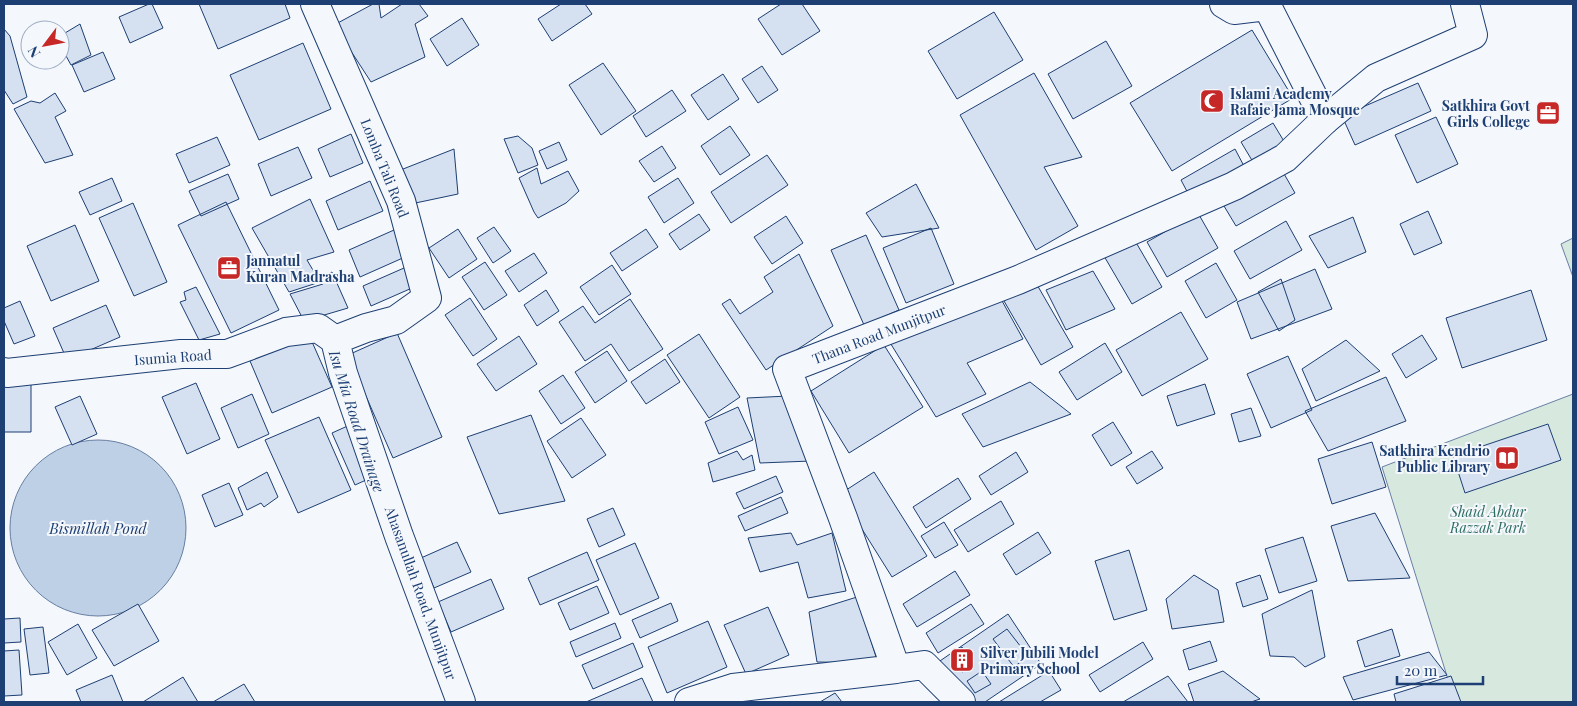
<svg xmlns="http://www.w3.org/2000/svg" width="1577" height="706" font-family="'Playfair Display',serif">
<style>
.green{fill:#d7e8df;stroke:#687fa3}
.water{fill:#bed0e5;stroke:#687fa3}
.building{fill:#d5e0f0;stroke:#1d3f73}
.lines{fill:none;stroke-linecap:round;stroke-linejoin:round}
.minor-casing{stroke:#1d3f73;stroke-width:30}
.major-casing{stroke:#1d3f73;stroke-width:30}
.minor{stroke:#f4f7fb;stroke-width:28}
.major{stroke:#f4f7fb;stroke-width:28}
.labels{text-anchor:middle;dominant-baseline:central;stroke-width:4;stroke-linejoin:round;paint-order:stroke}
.poi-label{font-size:14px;font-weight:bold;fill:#1d3f73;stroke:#f4f7fb;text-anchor:start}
.street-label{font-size:14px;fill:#1d3f73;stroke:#f4f7fb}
.park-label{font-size:14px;font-style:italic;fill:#2c6c60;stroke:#f4f7fb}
.water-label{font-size:15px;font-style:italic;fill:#1d3f73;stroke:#f4f7fb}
</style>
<rect width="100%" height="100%" fill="#f4f7fb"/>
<!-- green -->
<path class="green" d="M 1573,238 L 1573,277 L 1561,244 Z
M 1573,394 L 1573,702 L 1455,702 L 1382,467 Z"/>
<!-- water -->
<path class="water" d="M10 528a88 88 0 1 1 176 0a88 88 0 1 1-176 0Z"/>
<!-- building -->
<path class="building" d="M 149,4 L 152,4 L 163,28 L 130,43 L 119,17 Z
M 199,4 L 285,4 L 290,18 L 218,49 Z
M 373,4 L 379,4 L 381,18 L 402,4 L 419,4 L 428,16 L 415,24 L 425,57 L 371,82 L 334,25 Z
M 561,4 L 585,4 L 592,14 L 552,41 L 538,19 Z
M 781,4 L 802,4 L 820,31 L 782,55 L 758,19 Z
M 994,12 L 1023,60 L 957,99 L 928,51 Z
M 462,18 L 479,45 L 447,66 L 430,39 Z
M 80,24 L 91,55 L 71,65 L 60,45 L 60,36 Z
M 4,29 L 10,36 L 27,97 L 13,104 L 4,90 Z
M 1252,30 L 1293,98 L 1172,171 L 1130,103 Z
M 1106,41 L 1132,86 L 1073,119 L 1048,74 Z
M 303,43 L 331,109 L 259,140 L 230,75 Z
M 103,52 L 115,79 L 84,92 L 72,65 Z
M 603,63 L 636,111 L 601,135 L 569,85 Z
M 762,66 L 778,90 L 758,103 L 742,79 Z
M 1034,73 L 1082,157 L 1044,167 L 1078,226 L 1036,250 L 960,115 Z
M 723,74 L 739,99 L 708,120 L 691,95 Z
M 1418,83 L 1431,111 L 1355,145 L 1342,116 Z
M 672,90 L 686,111 L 646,137 L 633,116 Z
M 55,93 L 66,111 L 55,117 L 73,155 L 45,163 L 14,109 L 31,101 L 40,103 Z
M 1436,117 L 1458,164 L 1417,183 L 1395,135 Z
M 1273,123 L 1288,148 L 1256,167 L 1241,142 Z
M 730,126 L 750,155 L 720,175 L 701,146 Z
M 351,134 L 363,163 L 330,177 L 318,149 Z
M 518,136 L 532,148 L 538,165 L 518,173 L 504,139 Z
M 217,137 L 230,165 L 189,183 L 176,154 Z
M 559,142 L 567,160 L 547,169 L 539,151 Z
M 662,146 L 676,168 L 654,182 L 639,161 Z
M 298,147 L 312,178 L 271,196 L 258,164 Z
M 454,149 L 458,194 L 406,205 L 398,171 Z
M 1235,149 L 1245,168 L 1191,199 L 1181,180 Z
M 767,155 L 788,185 L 731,223 L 711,192 Z
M 537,168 L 541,184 L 568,171 L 579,191 L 566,203 L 538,218 L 534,212 L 519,178 Z
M 1283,172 L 1295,193 L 1236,226 L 1224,206 Z
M 228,174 L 239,199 L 201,216 L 189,191 Z
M 112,178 L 122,201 L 90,215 L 79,192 Z
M 678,178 L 694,203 L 664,223 L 648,197 Z
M 370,181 L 383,211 L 338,230 L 326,201 Z
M 916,184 L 939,228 L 882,237 L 866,213 Z
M 310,199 L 334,252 L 307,260 L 320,282 L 289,292 L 252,228 Z
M 226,202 L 279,310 L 231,333 L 178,225 Z
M 133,203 L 167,282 L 134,296 L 99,218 Z
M 1428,211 L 1442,243 L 1414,255 L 1400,224 Z
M 1198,213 L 1218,248 L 1167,277 L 1147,242 Z
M 699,214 L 710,230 L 680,250 L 669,234 Z
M 786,216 L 803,243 L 772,264 L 754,237 Z
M 1353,217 L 1366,252 L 1328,268 L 1309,236 Z
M 1286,221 L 1302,250 L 1250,279 L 1234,251 Z
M 75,225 L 99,281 L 51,301 L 27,246 Z
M 494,227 L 511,251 L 493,263 L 477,238 Z
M 931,228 L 954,284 L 906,303 L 883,248 Z
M 458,229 L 477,259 L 449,278 L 429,248 Z
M 646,229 L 658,247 L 622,271 L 610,253 Z
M 394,230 L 405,257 L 360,277 L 349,250 Z
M 866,235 L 899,310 L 864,325 L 831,250 Z
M 1134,239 L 1162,287 L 1132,304 L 1104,256 Z
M 534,253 L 547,273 L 519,292 L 505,271 Z
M 799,254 L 833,326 L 766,370 L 722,304 L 730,299 L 740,314 L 773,292 L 764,277 Z
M 485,262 L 507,295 L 484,310 L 462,277 Z
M 1216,263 L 1237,300 L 1206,318 L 1185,281 Z
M 612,265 L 631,294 L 599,315 L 580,287 Z
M 404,268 L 412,288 L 371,306 L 363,286 Z
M 1315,269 L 1332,309 L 1251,339 L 1237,302 Z
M 1093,271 L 1115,309 L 1066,330 L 1046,290 Z
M 332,272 L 348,308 L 304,321 L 290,294 L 323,284 L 321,278 Z
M 1281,279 L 1295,320 L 1279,331 L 1258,292 Z
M 1036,283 L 1073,347 L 1041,365 L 1004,301 Z
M 196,287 L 220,334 L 199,340 L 180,302 L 186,300 L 184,292 Z
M 546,290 L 559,311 L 537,326 L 524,305 Z
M 1531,290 L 1547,340 L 1462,368 L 1446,318 Z
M 470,298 L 497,339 L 473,356 L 445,315 Z
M 630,299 L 663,349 L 629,371 L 611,344 L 585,361 L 559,322 L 583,306 L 595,323 Z
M 1001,299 L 1023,339 L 967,363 L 986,394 L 936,417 L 889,341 Z
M 20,301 L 35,336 L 14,344 L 4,321 L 4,308 Z
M 106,305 L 120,337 L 67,360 L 53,328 Z
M 1181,312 L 1208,359 L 1142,396 L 1116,350 Z
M 397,333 L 442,437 L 393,458 L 348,355 Z
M 699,334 L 740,397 L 709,418 L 667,355 Z
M 309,335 L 332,387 L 272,413 L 250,361 Z
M 1422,335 L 1437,359 L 1406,378 L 1392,354 Z
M 519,336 L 537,364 L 496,391 L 477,364 Z
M 1346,340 L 1380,371 L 1316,401 L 1302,369 Z
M 1105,343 L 1122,372 L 1077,400 L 1059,372 Z
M 884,345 L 923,407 L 849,453 L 811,391 Z
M 607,351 L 627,381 L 595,403 L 575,372 Z
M 1288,356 L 1312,410 L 1271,428 L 1247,374 Z
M 665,359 L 680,382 L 646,404 L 631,382 Z
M 563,375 L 585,408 L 561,424 L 539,391 Z
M 1386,377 L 1406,421 L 1328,451 L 1305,411 Z
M 1030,382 L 1071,414 L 983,447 L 962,414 Z
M 4,383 L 31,384 L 31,432 L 4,432 Z
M 196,383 L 220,439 L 187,454 L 162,397 Z
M 1205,384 L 1215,414 L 1177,426 L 1167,396 Z
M 252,394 L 269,434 L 238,448 L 221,408 Z
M 80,396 L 97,434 L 72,445 L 55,407 Z
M 788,396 L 811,461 L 760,463 L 747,398 Z
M 738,407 L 753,440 L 719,454 L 705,422 Z
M 1251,408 L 1261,436 L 1239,442 L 1231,414 Z
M 531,415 L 565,501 L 499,514 L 467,437 Z
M 319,417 L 351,490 L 298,513 L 265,440 Z
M 581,418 L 606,455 L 572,478 L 547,441 Z
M 1113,422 L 1132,453 L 1111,466 L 1092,435 Z
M 352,424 L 375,476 L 355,485 L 332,433 Z
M 1548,424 L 1561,460 L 1465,493 L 1453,456 Z
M 1372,442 L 1386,487 L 1332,504 L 1318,459 Z
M 737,451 L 743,460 L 752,455 L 755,470 L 713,482 L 708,463 Z
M 1152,451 L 1163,468 L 1137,484 L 1126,467 Z
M 1016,452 L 1028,472 L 991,495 L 979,476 Z
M 267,472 L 278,497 L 264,507 L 261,503 L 247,510 L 238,488 Z
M 874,472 L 927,556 L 892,577 L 840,494 Z
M 776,476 L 783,492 L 744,509 L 736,493 Z
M 958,478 L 971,499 L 926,528 L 913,507 Z
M 229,483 L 243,515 L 215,527 L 202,495 Z
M 781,497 L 788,513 L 745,531 L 738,516 Z
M 1001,501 L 1014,524 L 968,552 L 954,530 Z
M 613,508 L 625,535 L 599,547 L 587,519 Z
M 1375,513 L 1410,578 L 1348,581 L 1331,526 Z
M 944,522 L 958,545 L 935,558 L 921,536 Z
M 1038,532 L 1051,553 L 1016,575 L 1003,554 Z
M 791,533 L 797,545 L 832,533 L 846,591 L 808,598 L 798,562 L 760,572 L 748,538 Z
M 1303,537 L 1317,581 L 1279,593 L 1265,549 Z
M 457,542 L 471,572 L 434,588 L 421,558 Z
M 635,543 L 659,598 L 620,615 L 596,560 Z
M 1129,550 L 1147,610 L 1114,620 L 1095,561 Z
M 587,552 L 599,580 L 540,605 L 528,578 Z
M 955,571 L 970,595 L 917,627 L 903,604 Z
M 1194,575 L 1218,590 L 1224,622 L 1172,629 L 1166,599 Z
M 1260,575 L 1268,599 L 1243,607 L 1236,583 Z
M 491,579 L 504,609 L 451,632 L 438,602 Z
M 597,586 L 609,613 L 570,630 L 558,603 Z
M 1312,590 L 1325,657 L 1305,667 L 1294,657 L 1270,656 L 1262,614 Z
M 857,597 L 878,663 L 817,662 L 809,612 Z
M 671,603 L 678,621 L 640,638 L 632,620 Z
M 138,604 L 159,641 L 114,666 L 92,630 Z
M 971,604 L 984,624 L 938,653 L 926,633 Z
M 768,607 L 789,655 L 746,674 L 724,625 Z
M 1008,614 L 1041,664 L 985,702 L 964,702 L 937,663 Z
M 20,618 L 21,642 L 4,643 L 4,619 Z
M 708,621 L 727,667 L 667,693 L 648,647 Z
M 615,623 L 621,638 L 576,657 L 570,642 Z
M 78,624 L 97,658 L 67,675 L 48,642 Z
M 43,627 L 49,673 L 30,675 L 24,629 Z
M 1007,629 L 1028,656 L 1014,667 L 993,639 Z
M 1392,629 L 1400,656 L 1365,667 L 1357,641 Z
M 1210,641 L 1217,661 L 1189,670 L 1183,650 Z
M 1143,642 L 1153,659 L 1100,692 L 1089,675 Z
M 633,643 L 643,667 L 593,689 L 582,665 Z
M 962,647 L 973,666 L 962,672 L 951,654 Z
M 19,650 L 22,695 L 4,696 L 4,651 Z
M 1429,652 L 1447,675 L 1353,700 L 1343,677 Z
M 982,671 L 991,684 L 975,693 L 967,681 Z
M 1049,671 L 1061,690 L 1040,702 L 999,702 Z
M 1223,671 L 1260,699 L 1251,702 L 1194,702 L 1188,684 Z
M 112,675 L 123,702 L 81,702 L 76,690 Z
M 1168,676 L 1188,702 L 1123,702 Z
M 1451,676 L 1461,702 L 1396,702 L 1394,694 Z
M 183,677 L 198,702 L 143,702 Z
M 642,678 L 653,702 L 586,702 Z
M 244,684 L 255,702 L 213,702 Z
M 835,693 L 842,702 L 820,702 Z"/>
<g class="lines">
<defs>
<path id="minor" d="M 315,4 L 401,201 L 427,298 L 396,320 L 366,328 L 335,340
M 335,340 L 343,373 L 399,536 L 461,702
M 4,372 L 7,373 L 181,354 L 227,354 L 286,332 L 318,328 L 335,340
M 689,702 L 733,688 L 896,669
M 961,702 L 924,665 L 896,669 L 843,518 L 787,369 L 1018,280 L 1234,186 L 1285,158 L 1325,120 L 1267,6 L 1234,10 L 1224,4"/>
<path id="major" d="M 1325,120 L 1376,78 L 1473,35 L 1465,4"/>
</defs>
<!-- minor casing -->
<use href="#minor" class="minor-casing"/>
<!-- major casing -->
<use href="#major" class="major-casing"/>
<!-- minor -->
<use href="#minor" class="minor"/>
<!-- major -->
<use href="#major" class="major"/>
</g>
<!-- icons -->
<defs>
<symbol id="mosque-square" viewBox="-11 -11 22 22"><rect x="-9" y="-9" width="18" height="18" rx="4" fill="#c62828" stroke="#f4f7fb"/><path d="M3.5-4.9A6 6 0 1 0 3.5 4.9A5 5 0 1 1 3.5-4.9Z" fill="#fff"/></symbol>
<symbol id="office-square" viewBox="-11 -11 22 22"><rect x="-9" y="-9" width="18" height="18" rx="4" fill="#c62828" stroke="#f4f7fb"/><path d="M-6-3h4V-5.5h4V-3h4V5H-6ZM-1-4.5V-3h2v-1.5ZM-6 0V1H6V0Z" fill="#fff"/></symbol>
<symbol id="library-square" viewBox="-11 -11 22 22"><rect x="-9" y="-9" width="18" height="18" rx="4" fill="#c62828" stroke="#f4f7fb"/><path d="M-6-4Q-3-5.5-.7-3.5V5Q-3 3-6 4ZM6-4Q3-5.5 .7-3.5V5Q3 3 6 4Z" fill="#fff"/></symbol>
<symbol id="building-square" viewBox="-11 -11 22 22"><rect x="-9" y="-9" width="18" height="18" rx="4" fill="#c62828" stroke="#f4f7fb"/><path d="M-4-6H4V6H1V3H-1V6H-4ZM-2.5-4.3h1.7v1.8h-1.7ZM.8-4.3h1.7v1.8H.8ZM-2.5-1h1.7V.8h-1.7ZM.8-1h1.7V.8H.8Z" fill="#fff"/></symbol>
</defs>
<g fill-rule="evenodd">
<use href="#mosque-square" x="1198" y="87" width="28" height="28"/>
<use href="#office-square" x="1534" y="99" width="28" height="28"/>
<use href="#office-square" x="215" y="254" width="28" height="28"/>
<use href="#library-square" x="1493" y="444" width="28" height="28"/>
<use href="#building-square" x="948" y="646" width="28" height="28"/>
</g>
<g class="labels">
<!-- poi labels -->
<g class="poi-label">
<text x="1230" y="93">Islami Academy<tspan x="1230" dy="16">Rafaie Jama Mosque</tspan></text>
<text x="1530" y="105" text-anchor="end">Satkhira Govt<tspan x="1530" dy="16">Girls College</tspan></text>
<text x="246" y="260">Jannatul<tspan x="246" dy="16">Kuran Madrasha</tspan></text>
<text x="1490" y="450" text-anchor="end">Satkhira Kendrio<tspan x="1490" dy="16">Public Library</tspan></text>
<text x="980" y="652">Silver Jubili Model<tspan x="980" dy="16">Primary School</tspan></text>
</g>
<!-- street labels -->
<g class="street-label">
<text transform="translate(385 168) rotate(68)">Lomba Tali Road</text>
<text transform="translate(879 334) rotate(-21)">Thana Road Munjitpur</text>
<text transform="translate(173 357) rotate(-4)">Isumia Road</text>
<text transform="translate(421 593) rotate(70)">Ahasanullah Road, Munjitpur</text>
</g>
<!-- park labels -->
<g class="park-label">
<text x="1488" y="511">Shaid Abdur<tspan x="1488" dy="16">Razzak Park</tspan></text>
</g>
<!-- water labels -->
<g class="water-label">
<text transform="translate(357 421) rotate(72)">Isu Mia Road Drainage</text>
<text x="98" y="528">Bismillah Pond</text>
</g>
</g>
<!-- border -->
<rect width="1577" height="706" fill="none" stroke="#1d3f73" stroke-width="10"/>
<!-- north arrow -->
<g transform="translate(45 45) rotate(238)"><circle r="24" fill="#f4f7fb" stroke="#9eadc5"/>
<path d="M0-4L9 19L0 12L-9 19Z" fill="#c62828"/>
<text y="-8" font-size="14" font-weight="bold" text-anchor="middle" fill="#1d3f73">N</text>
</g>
<!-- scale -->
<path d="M1397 676v8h86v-8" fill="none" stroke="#1d3f73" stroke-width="2.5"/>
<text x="1404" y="676" font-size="15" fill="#1d3f73" stroke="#f4f7fb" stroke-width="4" paint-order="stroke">20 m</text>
</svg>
